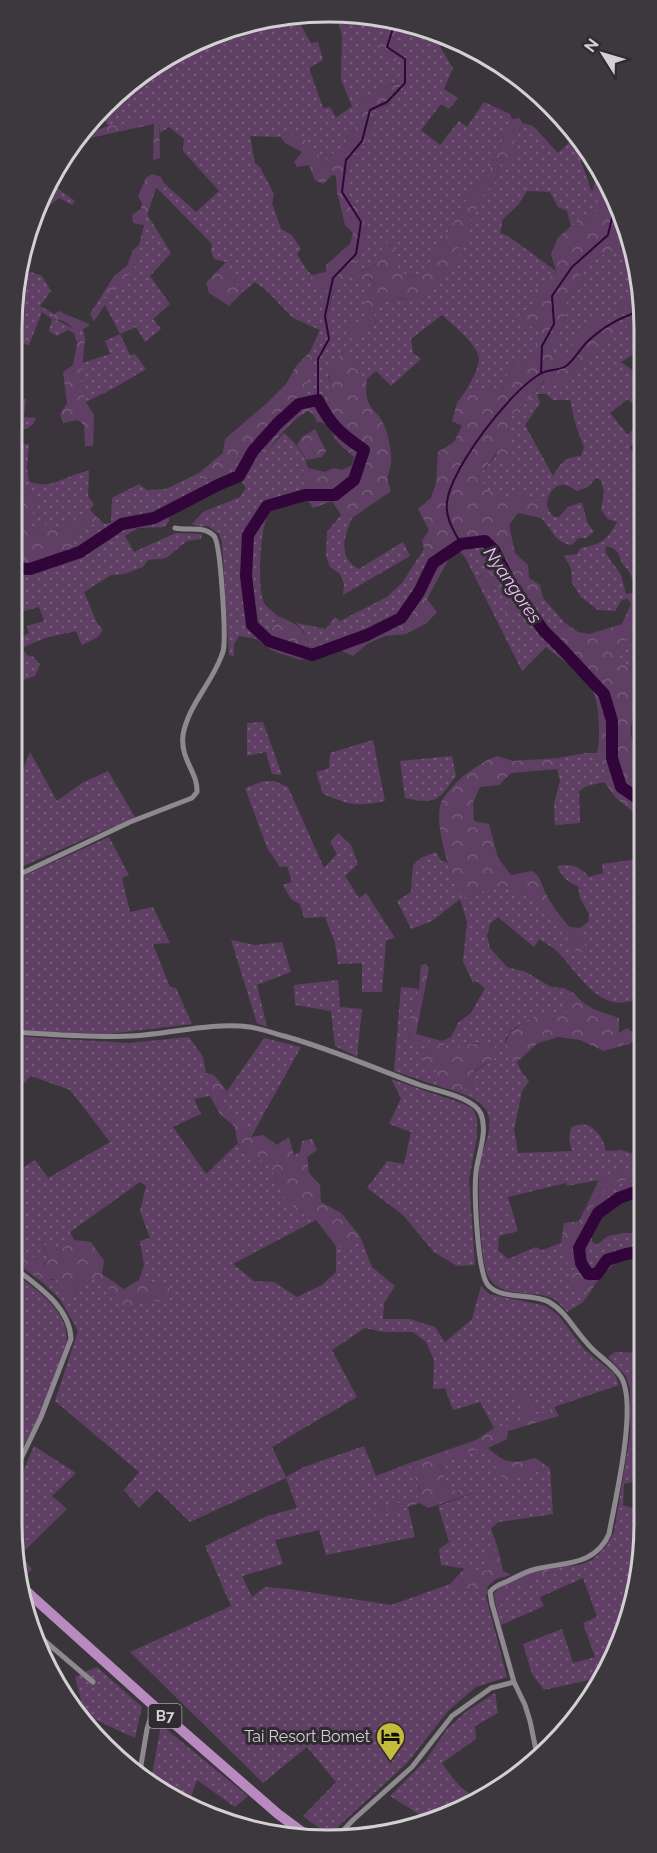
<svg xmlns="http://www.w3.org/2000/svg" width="657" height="1853" font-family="Raleway,sans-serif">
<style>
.grass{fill:url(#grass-dots);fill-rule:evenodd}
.forest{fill:url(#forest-crowns)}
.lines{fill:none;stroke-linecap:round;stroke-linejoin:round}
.stream{stroke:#310539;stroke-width:2}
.river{stroke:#310539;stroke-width:12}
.street{stroke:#8e898f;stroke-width:5}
.highway{stroke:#b88ac0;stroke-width:10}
.labels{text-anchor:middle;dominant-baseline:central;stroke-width:6;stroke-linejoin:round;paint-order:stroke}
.shield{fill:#2f2b30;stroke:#a29ea2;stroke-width:1.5}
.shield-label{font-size:15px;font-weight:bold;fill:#d3d0d3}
.poi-label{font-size:16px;fill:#d3d0d3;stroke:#2f2b30;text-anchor:end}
.water-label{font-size:18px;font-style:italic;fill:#f3befd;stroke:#2f2b30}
.rim{fill:none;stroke:#d3d0d3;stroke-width:3}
</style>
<defs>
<pattern id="grass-dots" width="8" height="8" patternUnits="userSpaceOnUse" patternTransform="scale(1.5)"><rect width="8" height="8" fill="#5f4064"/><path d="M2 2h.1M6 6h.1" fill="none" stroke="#755b79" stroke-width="1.8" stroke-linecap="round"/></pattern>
<pattern id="forest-crowns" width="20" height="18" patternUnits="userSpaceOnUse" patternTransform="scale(1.5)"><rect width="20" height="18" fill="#5f4064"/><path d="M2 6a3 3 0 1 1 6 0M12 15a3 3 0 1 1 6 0" fill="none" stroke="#755b79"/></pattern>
</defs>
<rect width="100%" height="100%" fill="#3a353a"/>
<!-- grass -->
<path class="grass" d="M 287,15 L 295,15 L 311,43 L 318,42 L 323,60 L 309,68 L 323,108 L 330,107 L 336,118 L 352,106 L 341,80 L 342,35 L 337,18 L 391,21 L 377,47 L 396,62 L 400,52 L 394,43 L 396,31 L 399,22 L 410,23 L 447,38 L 440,47 L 453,68 L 444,89 L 458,98 L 449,109 L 441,104 L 421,130 L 440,145 L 459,121 L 467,127 L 484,102 L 510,114 L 512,119 L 488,172 L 471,192 L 424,273 L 411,277 L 401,272 L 384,245 C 379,261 378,268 359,271 L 356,263 C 361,250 368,236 365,222 C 361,206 344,200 346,180 C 347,161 353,160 362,147 C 369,136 373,124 373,111 L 389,104 L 399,83 C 395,84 387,85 384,88 C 375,94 374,102 361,96 L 357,102 L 363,121 L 351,131 L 342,151 L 334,153 L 324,162 L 307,152 L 287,133 L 281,137 L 250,136 L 255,163 L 260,167 L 274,194 L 272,203 L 281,229 L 292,235 L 301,249 L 297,254 L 306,269 L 312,275 L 309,281 L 328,285 L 324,301 L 323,318 L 328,316 C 330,301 336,271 358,276 C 365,277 370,278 375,283 L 363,306 L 366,318 L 362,329 L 376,324 L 374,308 L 387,299 L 394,302 L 396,299 L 418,298 L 468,234 L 472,215 L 479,206 L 482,196 L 495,182 L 499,165 L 513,145 L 522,123 L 533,126 L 558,153 L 573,139 L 592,192 L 600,204 L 599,208 L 590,217 L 582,216 L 571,226 L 567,211 L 558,207 L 550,192 L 527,191 L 518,205 L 503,219 L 500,233 L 508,236 L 556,271 L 534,290 L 534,305 L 520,314 L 519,322 L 541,325 L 539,335 L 528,362 L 514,363 L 509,369 L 502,391 L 467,389 C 472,379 479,369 479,358 C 478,345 452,324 442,315 L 411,339 L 413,353 L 421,359 L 391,386 L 376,371 L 367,379 L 359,375 L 360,367 L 351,356 L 342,354 L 328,376 L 332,390 L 323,399 L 308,395 L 306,380 L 314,365 L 310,352 L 320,330 L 293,318 L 267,291 L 255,282 L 243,292 L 231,278 L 226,262 L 214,259 L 211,251 L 212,244 L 156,187 L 164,183 L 196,212 L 219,191 L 183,151 L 184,139 L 169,127 L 160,133 L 159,119 L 108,126 L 101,115 L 170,55 Z
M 53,185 L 75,201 L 72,205 L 59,198 L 43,211 L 40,211 Z
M 147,214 L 171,253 L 150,276 L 170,304 L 153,319 L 161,329 L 145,342 L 136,327 L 120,334 L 130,355 L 135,354 L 146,369 L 116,387 L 86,402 L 81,381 L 82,363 L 110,354 L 105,341 L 120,334 L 105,305 L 94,321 L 90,314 L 102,295 L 105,297 L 137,264 L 139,245 Z
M 620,249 L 634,259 L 642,287 L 642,295 L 617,304 L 618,312 L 628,320 L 626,336 L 642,329 L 642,349 L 621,362 L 642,377 L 643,414 L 628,399 L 610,413 L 628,435 L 643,417 L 643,435 L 630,447 L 643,475 L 643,481 L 638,485 L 643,491 L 643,602 L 640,606 L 631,604 L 627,598 L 621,601 L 615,611 L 598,610 L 581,597 L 572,583 L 571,568 L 564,556 L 577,554 L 581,548 C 602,544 606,541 617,522 L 608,519 L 601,510 L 604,492 L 601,480 L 596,478 L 588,487 L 577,491 C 562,479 549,486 547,504 L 517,494 L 509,501 L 486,490 L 479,475 L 507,443 L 510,416 L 526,403 L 545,381 L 572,373 L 581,366 L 599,341 L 591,321 L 565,357 L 553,357 L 551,348 L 564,323 L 567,297 L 578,289 L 581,267 L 593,258 ZM 537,394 L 546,394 L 553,400 L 570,400 L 576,426 L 584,447 L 581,456 C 566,457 561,462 553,476 L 525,425 L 540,403 ZM 606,546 L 613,548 L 618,553 L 622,563 L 630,573 L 636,590 L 633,593 L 626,594 L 621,575 L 605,552 Z
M 31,272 L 42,276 L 51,291 L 40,306 L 54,314 L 52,319 C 65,322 70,330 83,330 L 85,338 L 77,343 L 74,333 L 68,330 L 57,336 L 49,331 L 52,319 L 42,312 L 29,345 L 18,343 L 12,354 L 12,328 L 18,280 Z
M 12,396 L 26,399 L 24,417 L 36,418 L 33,424 L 27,429 L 17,429 L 15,444 L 29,444 L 27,468 L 29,481 C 51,492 68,473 89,471 L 88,496 L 94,504 L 90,510 L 58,531 L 43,524 L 34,530 L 29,519 L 37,506 L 31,492 L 12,480 Z
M 284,433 C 296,444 304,452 308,468 L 302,472 L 306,497 C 293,501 275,503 268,515 C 260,528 257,589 264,603 C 267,608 274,612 278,616 L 269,636 L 271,650 L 257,639 L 239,636 L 234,644 L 234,656 L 229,655 L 222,542 L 219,534 L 208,526 L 200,527 L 192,524 L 203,512 L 240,497 L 246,488 L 241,480 L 169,514 L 169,521 L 164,527 L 138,528 L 125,536 L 134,552 L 176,533 L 202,534 L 201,539 L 187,541 L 166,558 L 148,560 L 143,567 L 124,574 L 111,575 L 84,592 L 97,623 L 103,630 L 98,637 L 82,645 L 76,631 L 45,638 L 22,648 L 27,655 L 34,657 L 40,665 L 35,676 L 12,684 L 12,634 L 14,641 L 29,633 L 27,626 L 44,621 L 39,607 L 12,614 L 12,572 L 41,569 L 65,549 L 73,536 L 83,526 L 95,524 L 97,517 L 104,524 L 111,523 L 112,498 L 139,484 L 147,490 L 166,489 L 199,473 L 204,479 L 213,480 C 232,460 236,455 264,457 L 270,448 Z
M 582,502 L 587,522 L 594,532 L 586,538 L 578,538 L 572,545 C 555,543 552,529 541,518 L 549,511 L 554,517 L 559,517 L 568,507 Z
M 341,515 L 352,518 C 344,537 337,557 359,569 L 403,542 L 410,556 L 343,595 L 344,584 L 340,574 L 330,567 L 326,555 L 327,532 Z
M 478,546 L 494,559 L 491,570 L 479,577 L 488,587 L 505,588 L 521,607 L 530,605 L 543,598 L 565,623 L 556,628 L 560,641 L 556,655 L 546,647 L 522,671 L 465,557 L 459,551 Z
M 424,549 L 436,552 C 433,576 419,597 406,617 L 386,618 L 355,635 L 343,637 L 336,643 L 340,650 L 328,656 L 324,645 L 309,645 L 304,632 L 296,623 L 326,629 L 335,617 L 340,621 L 387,597 L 402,583 Z
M 643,617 L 643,677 L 639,669 L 627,667 L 615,651 L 632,635 Z
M 263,722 L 282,775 L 272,774 L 266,752 L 247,756 L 247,723 Z
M 373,740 L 385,801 C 355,807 351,805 323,794 L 316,772 L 329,768 L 330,753 Z
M 30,752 L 57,801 L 82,783 L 108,771 L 135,817 L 12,871 L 12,782 L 21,774 Z
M 586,753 L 597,753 L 596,758 L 606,766 L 604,782 L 587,786 L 579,791 L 580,823 L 555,825 L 554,804 L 560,781 L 557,769 L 558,758 Z
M 452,756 L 456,776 C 439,800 436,805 405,798 L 400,761 Z
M 264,781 L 274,781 L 288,787 L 324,868 L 337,854 L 330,842 L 338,833 L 351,845 L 358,864 L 345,876 L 359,898 L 366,893 L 395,938 L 386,940 L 382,992 L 362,992 L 362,963 L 338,964 L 335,943 L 325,917 L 304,918 L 300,904 L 291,899 L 283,885 L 292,882 L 287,866 L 280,867 L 267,848 L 245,788 Z
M 638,826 L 643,826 L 644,949 L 639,964 L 641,997 L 644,997 L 644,1028 L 630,1044 L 621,1046 C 637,1030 639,1021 640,998 C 632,1001 623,1004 613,1002 C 591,997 573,968 558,952 C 553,947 545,943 539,939 L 534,947 L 498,917 L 490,924 L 487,936 L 490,948 L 507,967 L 526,972 L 551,987 L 564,988 L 575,994 L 566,999 L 567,1014 C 549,1017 504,1019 505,1046 C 506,1050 508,1055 509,1059 L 517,1062 L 522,1073 L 529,1081 L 522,1091 L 514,1130 L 518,1153 L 572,1151 L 569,1139 L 571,1128 C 589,1117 603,1135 606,1151 L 621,1150 L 634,1154 L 630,1162 L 630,1171 L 615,1172 L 599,1180 L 567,1186 L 566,1183 L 508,1197 L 518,1231 L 499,1236 L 498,1250 L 508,1259 L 536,1247 L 542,1250 L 561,1243 L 566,1253 L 566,1265 L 574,1268 L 574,1286 L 589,1294 L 582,1303 L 567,1312 C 563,1308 559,1302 554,1299 C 532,1288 502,1301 488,1276 C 480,1262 477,1180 480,1162 C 483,1148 492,1132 489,1117 C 485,1102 471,1097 458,1092 L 472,1086 L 474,1072 L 495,1058 L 495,1045 L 474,1043 L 449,1054 L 442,1041 L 451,1037 L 458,1023 L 471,1013 L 485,988 L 476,981 L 473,983 L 463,961 L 467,922 L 460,899 L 432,921 L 411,929 L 397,901 L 411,892 L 413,865 L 421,858 L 436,852 L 441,861 L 447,862 L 460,899 C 473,895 489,887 501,887 C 530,887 563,932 578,954 L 585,943 L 569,927 L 580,928 L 588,922 L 589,914 L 580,898 L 578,886 C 567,882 562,877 557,866 C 571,864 580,866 589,877 L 603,873 L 602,864 L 638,859 L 641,855 Z
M 109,837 L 129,875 L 122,878 L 130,912 L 153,907 L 170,943 L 153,944 L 170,987 L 176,988 L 192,1024 L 108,1034 L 12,1030 L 12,881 Z
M 231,940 L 255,945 L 282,942 L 291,972 L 257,985 L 267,1027 L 257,1023 Z
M 338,980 L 340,1007 L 362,1009 L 357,1057 L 335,1046 L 331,1011 L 295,1005 L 294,985 Z
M 401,987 L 419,989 L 407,1027 L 409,1039 L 418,1042 L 433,1039 L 423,1058 L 425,1068 L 435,1068 L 441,1087 L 394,1071 Z
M 12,1036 L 129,1043 L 189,1037 L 203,1057 L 206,1073 L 212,1085 L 210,1096 L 194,1099 L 201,1114 L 173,1127 L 206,1174 L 237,1144 L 244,1153 L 269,1164 L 283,1195 L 296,1210 L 316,1220 L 233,1264 L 254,1281 L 274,1282 L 297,1297 L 322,1285 L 336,1272 L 336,1246 L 348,1250 L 360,1236 L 372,1267 L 395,1286 L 384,1303 L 383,1319 L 409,1319 L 435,1327 L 445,1342 L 472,1319 L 481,1286 L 489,1294 L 546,1306 L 558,1315 L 585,1350 L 614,1373 L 619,1385 L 554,1407 L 536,1415 L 523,1392 L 517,1395 L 527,1420 L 494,1428 L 480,1402 L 453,1410 L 445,1388 L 433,1389 L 434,1360 L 426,1342 L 413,1332 L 383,1332 L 365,1328 L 332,1350 L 357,1397 L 272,1447 L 286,1477 L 304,1467 L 364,1446 L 376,1476 L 410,1463 L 420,1492 L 417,1499 L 379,1508 L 378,1515 L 408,1507 L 415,1537 L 326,1555 L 319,1530 L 275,1540 L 283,1564 L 242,1576 L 252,1597 L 265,1587 L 289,1589 L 391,1605 L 450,1584 L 458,1591 L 473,1589 L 486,1597 L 507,1677 L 476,1687 L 448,1711 L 408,1762 L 329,1835 L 303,1816 L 336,1782 L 307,1747 L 263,1783 L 130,1652 L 231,1606 L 205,1546 L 267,1516 L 297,1508 L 286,1478 L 190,1522 L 157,1490 L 139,1508 L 124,1490 L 139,1472 L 55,1401 L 78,1331 L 60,1299 L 42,1282 C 61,1276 64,1283 76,1296 L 78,1283 L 97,1277 L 113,1293 L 132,1307 L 142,1300 L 165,1302 L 167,1286 L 139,1280 L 144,1265 L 140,1241 L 150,1238 L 140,1211 L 146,1186 L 140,1182 L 70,1232 L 74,1240 L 59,1250 L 42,1245 L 49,1259 L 42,1265 L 19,1246 L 12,1247 L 12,1175 L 35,1160 L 48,1178 L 110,1142 L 70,1090 L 31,1076 L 12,1095 Z
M 264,1038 L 301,1047 L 251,1137 L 229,1116 L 221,1100 Z
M 391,1079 L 464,1104 L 473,1109 L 477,1119 L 477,1136 L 469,1180 L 475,1265 L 457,1266 L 434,1252 L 403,1215 L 367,1188 L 387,1161 L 404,1164 L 411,1132 L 389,1124 L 401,1098 Z
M 644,1172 L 644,1194 C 620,1200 608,1208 593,1228 L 588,1218 C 594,1204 601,1187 618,1182 C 631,1178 634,1181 644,1172 Z
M 625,1233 L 644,1233 L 644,1255 C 619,1259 614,1262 597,1281 L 580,1273 L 574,1260 L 577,1236 L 591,1235 L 592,1242 L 597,1245 L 608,1236 Z
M 18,1276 C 40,1292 67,1311 67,1341 L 41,1415 L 24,1445 L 12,1440 L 12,1277 L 16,1279 Z
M 615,1352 L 645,1353 L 645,1376 L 636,1374 L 633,1380 L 645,1388 L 645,1482 L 637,1481 L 624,1484 L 623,1505 L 635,1509 L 637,1518 L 645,1521 L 634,1606 L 602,1677 L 544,1690 L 532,1674 L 523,1644 L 562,1629 L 573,1663 L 595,1657 L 583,1623 L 597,1617 L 583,1578 L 540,1597 L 544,1606 L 501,1625 L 496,1607 L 503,1603 L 508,1590 L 536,1579 L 552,1568 L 579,1565 L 592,1560 L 604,1549 L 614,1532 L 630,1435 L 630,1388 L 626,1376 L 608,1357 Z
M 34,1446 L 76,1473 L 52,1496 L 67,1509 L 20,1555 L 32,1569 L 23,1579 L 12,1524 L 12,1497 Z
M 483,1447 L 505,1481 L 550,1468 L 553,1514 L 499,1522 L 491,1528 L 498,1549 L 488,1556 L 488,1572 L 441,1565 L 439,1549 L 449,1542 L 438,1506 L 474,1493 L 449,1490 L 439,1462 Z
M 97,1667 L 142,1707 L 135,1738 L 85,1715 L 75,1677 Z
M 495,1693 L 498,1713 L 475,1726 L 476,1739 L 442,1763 C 453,1778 464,1798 485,1796 L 458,1809 L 452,1807 L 451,1812 L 428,1822 L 428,1820 L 390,1796 L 426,1760 L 447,1729 L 467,1711 Z
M 161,1725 L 248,1796 L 235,1807 L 197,1780 L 187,1808 L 151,1780 Z"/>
<!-- forest -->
<path class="forest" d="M 391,21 L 399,22 L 396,31 L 394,43 L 400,52 L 396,62 L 383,54 L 377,47 Z
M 400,70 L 408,72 C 408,95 392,102 373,111 C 373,124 369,136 362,147 C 353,160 347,161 346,180 C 344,200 361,206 365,222 C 368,236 361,250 356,263 L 359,271 C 378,269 379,261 384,244 L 389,242 L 397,248 C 396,265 395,269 411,277 L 424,273 L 471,192 L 488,172 L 512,119 L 520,118 L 522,123 L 513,145 L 517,155 L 513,163 L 499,165 L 495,182 L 482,196 L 479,206 L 472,215 L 468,234 L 458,246 L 460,254 C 449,269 436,294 416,298 C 409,299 402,298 396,299 L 394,302 L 387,299 L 374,308 L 376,324 L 362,329 L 352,339 L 346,334 L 352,324 L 366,318 L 363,306 L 375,283 L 370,278 L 358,281 L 353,275 C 332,285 331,295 328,316 L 323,319 L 324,301 L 328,285 L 323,287 L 309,281 L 312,275 L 326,272 L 326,265 L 350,244 L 353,233 L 345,225 L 337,192 L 336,176 L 332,175 L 323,184 L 315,180 L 309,165 L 297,167 L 294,162 L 302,152 L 285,143 L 281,137 L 287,133 L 308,141 L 307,152 L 316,152 L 324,162 L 334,153 L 342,151 L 351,131 L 363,121 L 357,102 L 361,96 C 374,102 375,94 384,88 C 387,85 395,85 399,83 Z
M 159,118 L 160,158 L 153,160 L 154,124 L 81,140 L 79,137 L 108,126 Z
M 598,167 L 613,189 L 624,228 L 620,249 L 593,258 L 581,267 L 578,289 L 567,297 L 564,323 L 551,348 L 553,357 L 565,356 L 590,321 L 606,319 L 616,327 L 615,337 L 599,341 L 581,366 L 572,373 L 571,384 L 544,381 L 526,403 L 510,416 L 507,443 L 516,460 L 510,464 L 496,454 L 479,475 L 486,489 L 509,501 L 517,494 L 547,504 L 549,511 L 541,518 L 518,513 L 509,525 L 515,553 L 528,565 L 529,578 L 540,585 L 543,598 C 530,605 519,608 507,617 L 503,608 L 513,597 L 505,588 L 488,587 L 479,578 L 491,570 L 494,559 L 478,546 L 459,551 L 448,560 L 427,599 L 437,612 L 427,623 L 406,634 L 385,636 L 367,644 L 353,656 L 340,650 L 336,643 L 343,637 L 355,635 L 386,618 L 406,617 C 419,598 433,576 436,553 L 424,549 L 422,541 L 429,530 L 418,509 L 431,498 L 436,483 L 438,452 L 454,442 L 462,426 L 452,421 L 457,403 L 467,389 L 502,391 L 509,369 L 514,363 L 528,362 L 539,335 L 541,326 L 531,327 L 518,322 L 520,314 L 534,305 L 534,290 L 556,271 L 551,254 L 558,238 L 582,216 L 590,217 L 599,208 L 600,204 L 592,192 L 598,172 Z
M 152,174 L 161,177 L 164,183 L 156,188 L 144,225 L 133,223 L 132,215 L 141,209 L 142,203 L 138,196 L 146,178 Z
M 139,245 L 137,264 L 115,291 L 105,297 L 102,295 L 114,276 L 127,266 L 133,250 Z
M 226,262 L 231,278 L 243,292 L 229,306 L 209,293 L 206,283 Z
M 642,295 L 642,329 L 626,336 L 628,320 L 618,312 L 617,304 Z
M 59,311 C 70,317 80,319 90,325 C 75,336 75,327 63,321 C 59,320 56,319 52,319 L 54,314 Z
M 85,338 L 81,381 L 86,402 L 94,415 L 93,446 L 85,446 L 84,425 L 78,420 L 63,423 L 60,414 L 67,403 L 63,372 L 73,365 L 77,343 Z
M 310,352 L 314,365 L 307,380 L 308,395 L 323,399 L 332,390 C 327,372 328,367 342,354 L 351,355 L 360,367 L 360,375 L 367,379 C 362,412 379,407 386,430 C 389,439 392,455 391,464 C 388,480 385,473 391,491 L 352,518 L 341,515 L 332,501 L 313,508 L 306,497 L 302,472 L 308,468 L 325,472 L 333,468 L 342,470 L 352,465 L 354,457 C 348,451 340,446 336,440 C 330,431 330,421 317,422 L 314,415 L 308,411 C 292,419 273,442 264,457 C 236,455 232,460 213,480 L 204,479 L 199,473 L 223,453 L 225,439 L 267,403 L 286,384 L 296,366 Z
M 315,429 L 326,451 L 322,457 L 306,460 L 304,455 L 297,445 L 302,437 Z
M 12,480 L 31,492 L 37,506 L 29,519 L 34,530 L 43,524 L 58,531 L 90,510 L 97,517 L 95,524 L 83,526 L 73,536 L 75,546 L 65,549 L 66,561 L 41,569 L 12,572 Z
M 643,602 L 643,617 L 632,635 L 615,651 L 627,667 L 639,669 C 643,677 646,697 642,706 C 640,710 636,713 634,717 C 627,731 632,746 643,756 L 643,826 L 638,826 L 632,811 L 616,798 L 604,782 L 606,766 L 596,758 C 599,747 599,737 599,725 C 598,684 587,678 556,655 L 560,641 L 556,628 L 565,623 L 578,632 L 590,634 L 622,624 L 631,604 L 639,606 Z
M 278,616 C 297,624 302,626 309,645 L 324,645 L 328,656 L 300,660 L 271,650 L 269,636 Z
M 497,756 L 513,761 L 558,758 L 557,769 L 511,773 L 499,785 L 480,787 L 473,802 L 474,821 L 489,824 L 498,858 L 511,875 L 532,871 C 541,876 541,885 546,894 C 556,913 570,928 585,943 L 585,951 L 578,954 C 563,932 530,887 502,887 C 489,887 473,895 460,899 C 452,876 433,826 441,803 C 444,795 458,780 465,775 C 476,767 485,760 497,756 Z
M 426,964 L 429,968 L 416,1034 L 442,1041 L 449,1053 C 463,1042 478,1043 495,1045 L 495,1058 L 474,1071 L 472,1086 L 458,1092 L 441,1087 L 435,1068 L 425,1068 L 423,1058 L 432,1040 L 418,1042 L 409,1039 L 407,1027 L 419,989 L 421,965 Z
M 575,994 C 586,1009 602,1012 619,1018 L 619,1033 L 627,1028 L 634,1033 L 621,1046 L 604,1051 L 580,1040 L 558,1037 L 538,1043 L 517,1062 L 509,1060 L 505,1045 L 509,1033 L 525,1021 L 546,1012 L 567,1014 L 566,999 Z
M 206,1073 L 214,1075 L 227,1091 L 221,1100 L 229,1116 L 251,1137 L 263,1135 L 277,1145 L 289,1137 L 294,1155 L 300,1152 L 302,1141 L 312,1139 L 317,1150 L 307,1157 L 309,1173 L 320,1185 L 321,1202 L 341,1213 L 360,1236 L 348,1250 L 336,1246 L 316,1220 L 296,1210 L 283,1195 L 269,1164 C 245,1153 238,1156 235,1127 L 220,1114 L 210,1096 L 212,1085 Z
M 634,1154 L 644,1154 L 644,1172 C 634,1181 631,1178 618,1182 C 601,1187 594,1204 588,1218 L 593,1228 L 591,1235 L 577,1236 L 574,1259 L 580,1273 L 597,1281 L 589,1294 L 574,1286 L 570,1276 L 574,1268 L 566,1265 L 566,1253 L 561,1243 L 564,1223 L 579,1221 L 599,1180 L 615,1172 L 630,1171 L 630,1162 Z
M 74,1240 L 91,1242 L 104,1261 L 102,1274 L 124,1289 L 139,1280 L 167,1286 L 174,1294 L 165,1302 L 142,1300 L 132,1307 L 120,1307 L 113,1293 L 97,1278 L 78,1283 L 76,1296 L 63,1295 L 62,1282 L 53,1279 L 42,1282 L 12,1260 L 12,1247 L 19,1246 L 43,1265 L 49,1259 L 42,1244 L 59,1250 Z
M 523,1391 L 536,1415 L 554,1407 L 559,1416 L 508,1431 L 507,1439 L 488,1448 C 506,1464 512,1464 535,1458 L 550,1468 L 505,1482 L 483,1447 L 439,1463 L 449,1490 L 476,1492 L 428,1508 L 420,1503 L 378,1516 L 379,1508 L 417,1499 L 420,1491 L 410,1463 L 476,1440 L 494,1428 L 526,1420 L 517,1395 Z
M 498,1549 L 503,1571 L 511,1575 L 496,1579 L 488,1586 L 486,1597 L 473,1589 L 458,1591 L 450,1584 L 465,1568 L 488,1571 L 488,1556 Z
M 552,1568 L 536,1579 L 508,1590 L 503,1603 L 496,1607 L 494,1594 C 503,1579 534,1571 552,1568 Z"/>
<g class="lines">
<!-- stream -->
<path class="stream" d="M 541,373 L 542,346 L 554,324 L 552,296 L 572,267 L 608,235 L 615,205 L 615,196
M 318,400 L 318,359 L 329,339 L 325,316 L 333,278 L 356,254 L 361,222 L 342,192 L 346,160 L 362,141 L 370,110 L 387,102 L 405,83 L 405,59 L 387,47 L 395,22
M 461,544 C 454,531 445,518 447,502 C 451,468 510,391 540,374 C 547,369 559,371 566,366 C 574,360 580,349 587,342 C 605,325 620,318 642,310"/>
<!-- river -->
<path class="river" d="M 12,568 L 30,569 L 80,552 L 122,524 L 154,518 L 218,485 L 239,476 L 253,451 L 278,423 L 299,404 L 318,400 C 331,426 341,434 364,450 L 354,480 L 335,495 L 305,495 L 267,506 L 248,535 L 246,576 L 252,625 L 269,641 L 312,655 L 367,635 L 401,618 L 419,592 L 433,563 L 461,544 L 485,541 L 494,550 L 514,590 L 544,631 L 563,650 L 604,694 L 612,721 L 612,758 L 621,787 L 637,798 L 643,796
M 644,1189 L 619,1198 L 598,1213 L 579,1248 L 581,1263 L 588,1274 L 597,1274 L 607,1260 L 626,1254 L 644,1251"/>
<!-- street -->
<path class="street" d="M 12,878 L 130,822 L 192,798 L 197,792 C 198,772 180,760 183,735 C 188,706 211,684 221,657 C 223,653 224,649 224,644 C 225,629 221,544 214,536 C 203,525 188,531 175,528
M 12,1032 C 52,1034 92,1038 131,1036 C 171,1034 210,1022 250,1027 C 262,1029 273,1033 284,1036 C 331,1049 374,1068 420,1085 C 436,1091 474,1097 481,1114 C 488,1132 478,1154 476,1172 C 474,1191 477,1272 488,1285 C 500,1300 533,1293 549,1302 C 565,1311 574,1329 586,1342 C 596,1355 612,1363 621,1377 C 638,1405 615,1500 609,1534 C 595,1566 564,1562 536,1569 C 527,1571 518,1576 510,1580 C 502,1584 495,1585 490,1592 L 492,1604 L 514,1682 L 525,1705 L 530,1721 L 537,1755
M 12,1266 C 35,1284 70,1306 71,1339 L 41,1417 L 18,1465 L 12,1483
M 32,1628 L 46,1642 L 93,1682
M 140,1771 L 147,1729 L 154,1706
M 339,1835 L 353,1820 L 412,1767 L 452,1716 L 491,1688 L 514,1682"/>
<!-- highway -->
<path class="highway" d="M 25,1590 L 154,1706 L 278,1814 L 309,1837"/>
</g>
<!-- icons -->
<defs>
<symbol id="hotel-pin" viewBox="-11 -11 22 30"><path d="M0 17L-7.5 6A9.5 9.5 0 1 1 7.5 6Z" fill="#c5bc3d" stroke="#2f2b30"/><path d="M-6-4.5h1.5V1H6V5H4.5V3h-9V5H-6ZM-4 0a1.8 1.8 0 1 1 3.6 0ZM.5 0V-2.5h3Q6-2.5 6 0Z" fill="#111"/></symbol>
</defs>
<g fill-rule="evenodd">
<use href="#hotel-pin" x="374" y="1720" width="33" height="45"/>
</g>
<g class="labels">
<!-- shield labels -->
<rect class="shield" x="148.5" y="1704" width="33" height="24" rx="4.5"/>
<g class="shield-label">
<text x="165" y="1716">B7</text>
</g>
<!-- poi labels -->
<g class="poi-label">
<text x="370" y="1736">Tai Resort Bomet</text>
</g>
<!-- water labels -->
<g class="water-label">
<text transform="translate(513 585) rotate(56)">Nyangores</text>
</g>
</g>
<!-- crop -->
<path d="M0 0H657V1853H0ZM328 22H328A306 306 0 0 1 634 328V1524A306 306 0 0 1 328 1830H328A306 306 0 0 1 22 1524V328A306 306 0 0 1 328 22Z" fill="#3c383d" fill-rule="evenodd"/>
<path class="rim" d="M328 22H328A306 306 0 0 1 634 328V1524A306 306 0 0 1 328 1830H328A306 306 0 0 1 22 1524V328A306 306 0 0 1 328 22Z"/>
<!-- north arrow -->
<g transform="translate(603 54) rotate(307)" stroke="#2f2b30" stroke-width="4.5" paint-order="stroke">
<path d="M0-4.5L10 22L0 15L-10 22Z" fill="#d3d0d3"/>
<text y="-9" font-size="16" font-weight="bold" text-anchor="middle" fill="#d3d0d3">N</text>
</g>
</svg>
